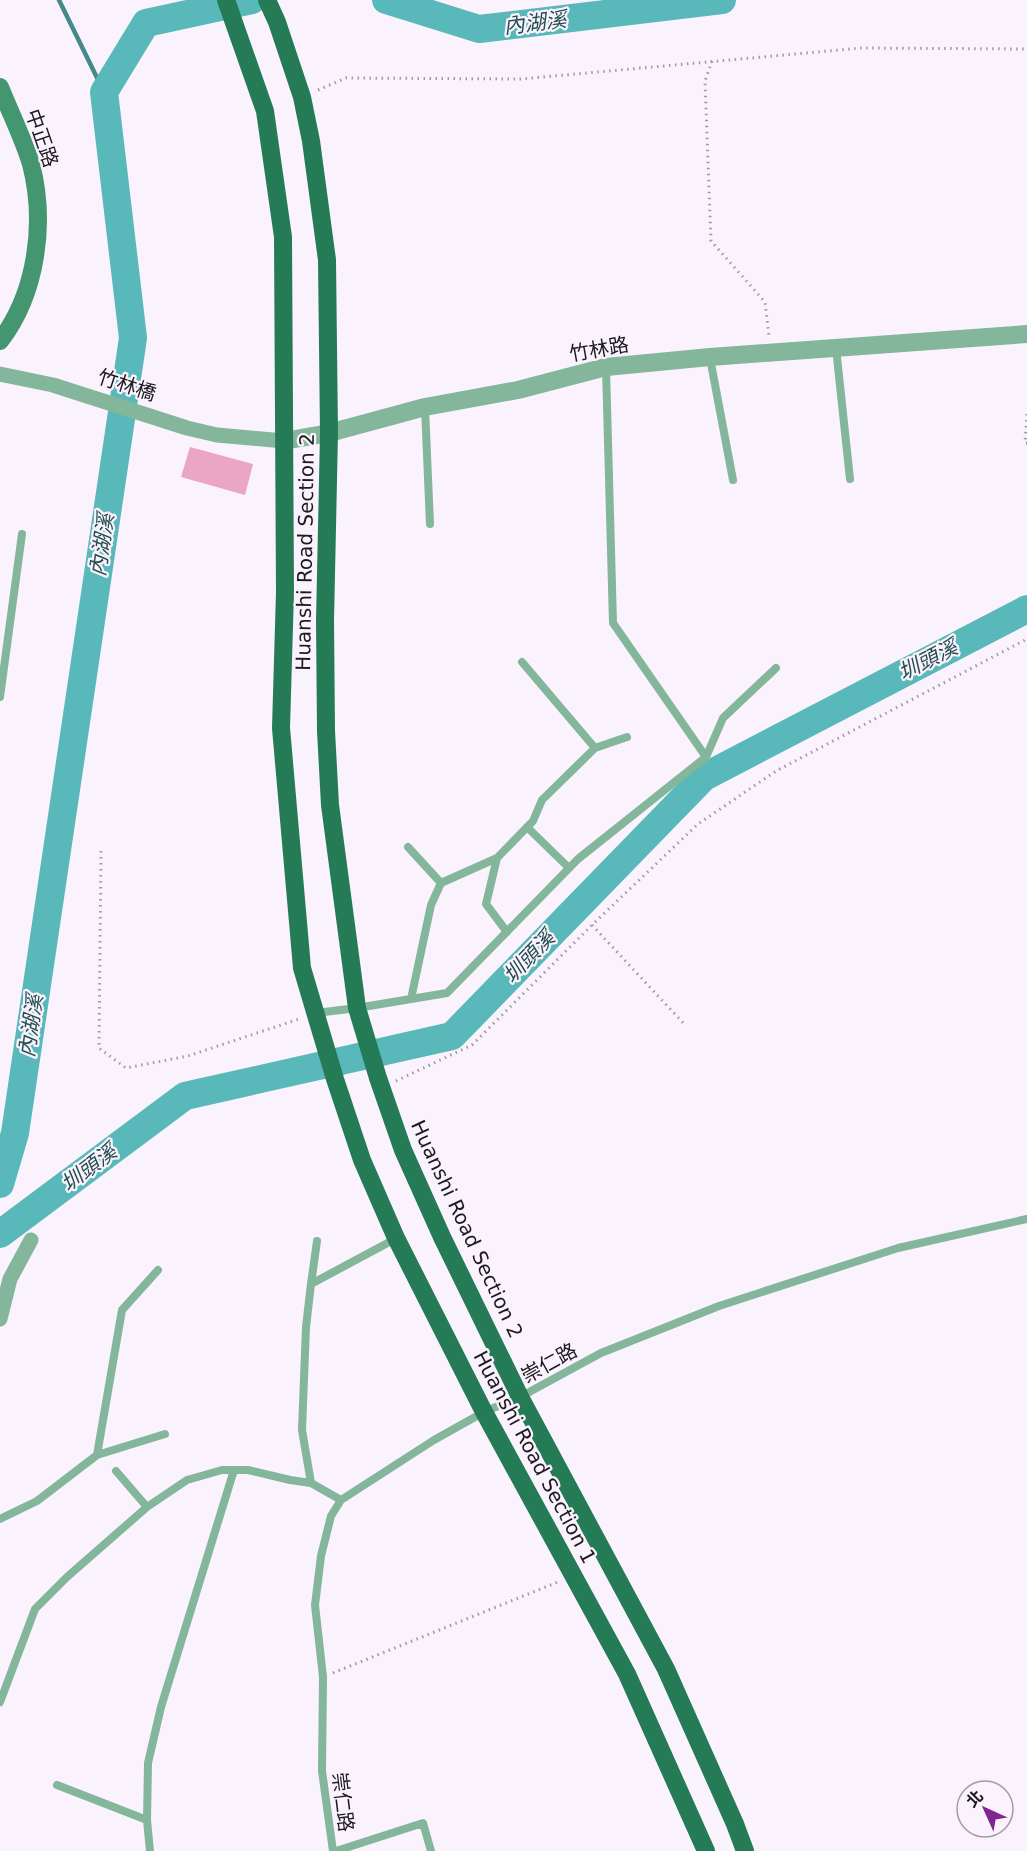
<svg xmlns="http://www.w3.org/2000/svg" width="1027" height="1851" font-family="'DejaVu Sans','Noto Sans TC',sans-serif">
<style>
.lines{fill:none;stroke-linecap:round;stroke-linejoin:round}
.stream{stroke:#47898b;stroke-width:4.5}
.river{stroke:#59b8ba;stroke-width:28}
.building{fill:#eba6c4}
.path{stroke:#a09aa2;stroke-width:3;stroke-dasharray:1.5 4.5;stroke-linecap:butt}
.service{stroke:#83b69a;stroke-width:8}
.minor{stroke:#83b69a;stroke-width:15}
.tertiary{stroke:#83b69a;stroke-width:18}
.secondary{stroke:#43966f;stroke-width:18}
.primary{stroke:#247b55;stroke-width:18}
.labels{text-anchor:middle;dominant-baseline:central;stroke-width:4.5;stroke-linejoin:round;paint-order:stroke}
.street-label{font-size:20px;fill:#1d1a1e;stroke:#faf2fc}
.water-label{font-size:21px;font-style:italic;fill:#244f50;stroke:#faf2fc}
</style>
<rect width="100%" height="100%" fill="#faf2fc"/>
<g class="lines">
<!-- stream -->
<path class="stream" d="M 59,0 L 104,92"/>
<!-- river -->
<path class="river" d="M 386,0 L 479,29 L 722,0
M 0,1184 L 15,1133 L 133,338 L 104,92 L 146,23 L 252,0
M 0,1234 L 185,1096 L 452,1036 L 704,777 L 1027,609"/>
</g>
<!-- building -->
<path class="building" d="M 190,447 L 253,464 L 245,495 L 181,477 Z"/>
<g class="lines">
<!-- path -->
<path class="path" d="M 712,61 L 705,81 L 711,241 L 765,302 L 769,336
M 318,90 L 346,78 L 521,79 L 861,48 L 1027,49
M 1027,414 L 1025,443 L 1027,443
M 101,851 L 99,1048 L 126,1068 L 188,1056 L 302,1018
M 592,925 L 686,1026
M 396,1081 L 472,1045 L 592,925 L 698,824 L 776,771 L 1027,639
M 333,1673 L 558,1582"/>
<!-- service -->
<path class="service" d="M 836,348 L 850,479
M 710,358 L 733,480
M 606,368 L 613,623 L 706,757
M 425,408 L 430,524
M 0,697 L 22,534
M 595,748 L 627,737
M 527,827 L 569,868
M 408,847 L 441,883
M 497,858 L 486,904 L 507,932
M 411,999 L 431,905 L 441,883 L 497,858 L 533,821 L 542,800 L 595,748 L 522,662
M 316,1013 L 357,1008 L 447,993 L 578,859 L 706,757 L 723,718 L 776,668
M 311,1284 L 317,1241
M 97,1455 L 165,1434
M 116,1471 L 147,1507
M 311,1483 L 302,1430 L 306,1327 L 311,1284 L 395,1239
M 0,1519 L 37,1501 L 97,1455 L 122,1310 L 158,1270
M 0,1702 L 35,1609 L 67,1577 L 147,1507 L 187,1480 L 222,1470 L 248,1470 L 290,1480 L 311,1483 L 341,1500
M 57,1785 L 147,1820
M 150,1851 L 147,1820 L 148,1763 L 161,1707 L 234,1470
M 333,1851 L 322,1771 L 323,1677 L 315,1605 L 321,1556 L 331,1516 L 341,1500 L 434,1440 L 484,1412 L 520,1397 L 601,1353 L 719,1306 L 898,1248 L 1027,1219
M 336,1851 L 423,1823 L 431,1851"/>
<!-- minor -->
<path class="minor" d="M 0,374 L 53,385 L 187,428 L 217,435 L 284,441
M 0,1319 L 10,1279 L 31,1240"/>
<!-- tertiary -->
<path class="tertiary" d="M 284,441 L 329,433 L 425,407 L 518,390 L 606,367 L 710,357 L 1027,334"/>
<!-- secondary -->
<path class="secondary" d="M 0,87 C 10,112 23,138 31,164 C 46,222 37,293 0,341"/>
<!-- primary -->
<path class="primary" d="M 226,0 L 265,111 L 283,237 L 285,592 L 281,728 L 302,968 L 335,1079 L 362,1160 L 396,1238 L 484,1412 L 627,1674 L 706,1851
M 267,0 L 277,22 L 302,97 L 311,141 L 327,260 L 329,433 L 325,621 L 326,731 L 330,805 L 357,1008 L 378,1078 L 403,1150 L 442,1237 L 520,1397 L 666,1669 L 735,1824 L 745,1851"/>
</g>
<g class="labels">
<!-- street labels -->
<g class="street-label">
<text transform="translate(42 138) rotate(71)">中正路</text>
<text transform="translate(599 349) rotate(-10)">竹林路</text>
<text transform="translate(127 385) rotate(18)">竹林橋</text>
<text transform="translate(305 552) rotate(-89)">Huanshi Road Section 2</text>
<text transform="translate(467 1229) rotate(65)">Huanshi Road Section 2</text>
<text transform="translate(549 1363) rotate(-29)">崇仁路</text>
<text transform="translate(535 1457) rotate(62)">Huanshi Road Section 1</text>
<text transform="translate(343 1802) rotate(83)">崇仁路</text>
</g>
<!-- water labels -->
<g class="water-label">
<text transform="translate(535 23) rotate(-7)">內湖溪</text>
<text transform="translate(102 545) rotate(-82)">內湖溪</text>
<text transform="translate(928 660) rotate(-27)">圳頭溪</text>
<text transform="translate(529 957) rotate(-46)">圳頭溪</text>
<text transform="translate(31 1026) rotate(-82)">內湖溪</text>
<text transform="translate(89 1168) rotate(-37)">圳頭溪</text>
</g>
</g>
<!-- north arrow -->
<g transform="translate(985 1809) rotate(315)"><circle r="28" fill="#faf2fc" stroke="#a29ca3" stroke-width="1.5"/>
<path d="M0-4.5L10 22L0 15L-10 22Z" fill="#802591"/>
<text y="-9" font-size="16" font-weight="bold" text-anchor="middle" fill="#1d1a1e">北</text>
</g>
</svg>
